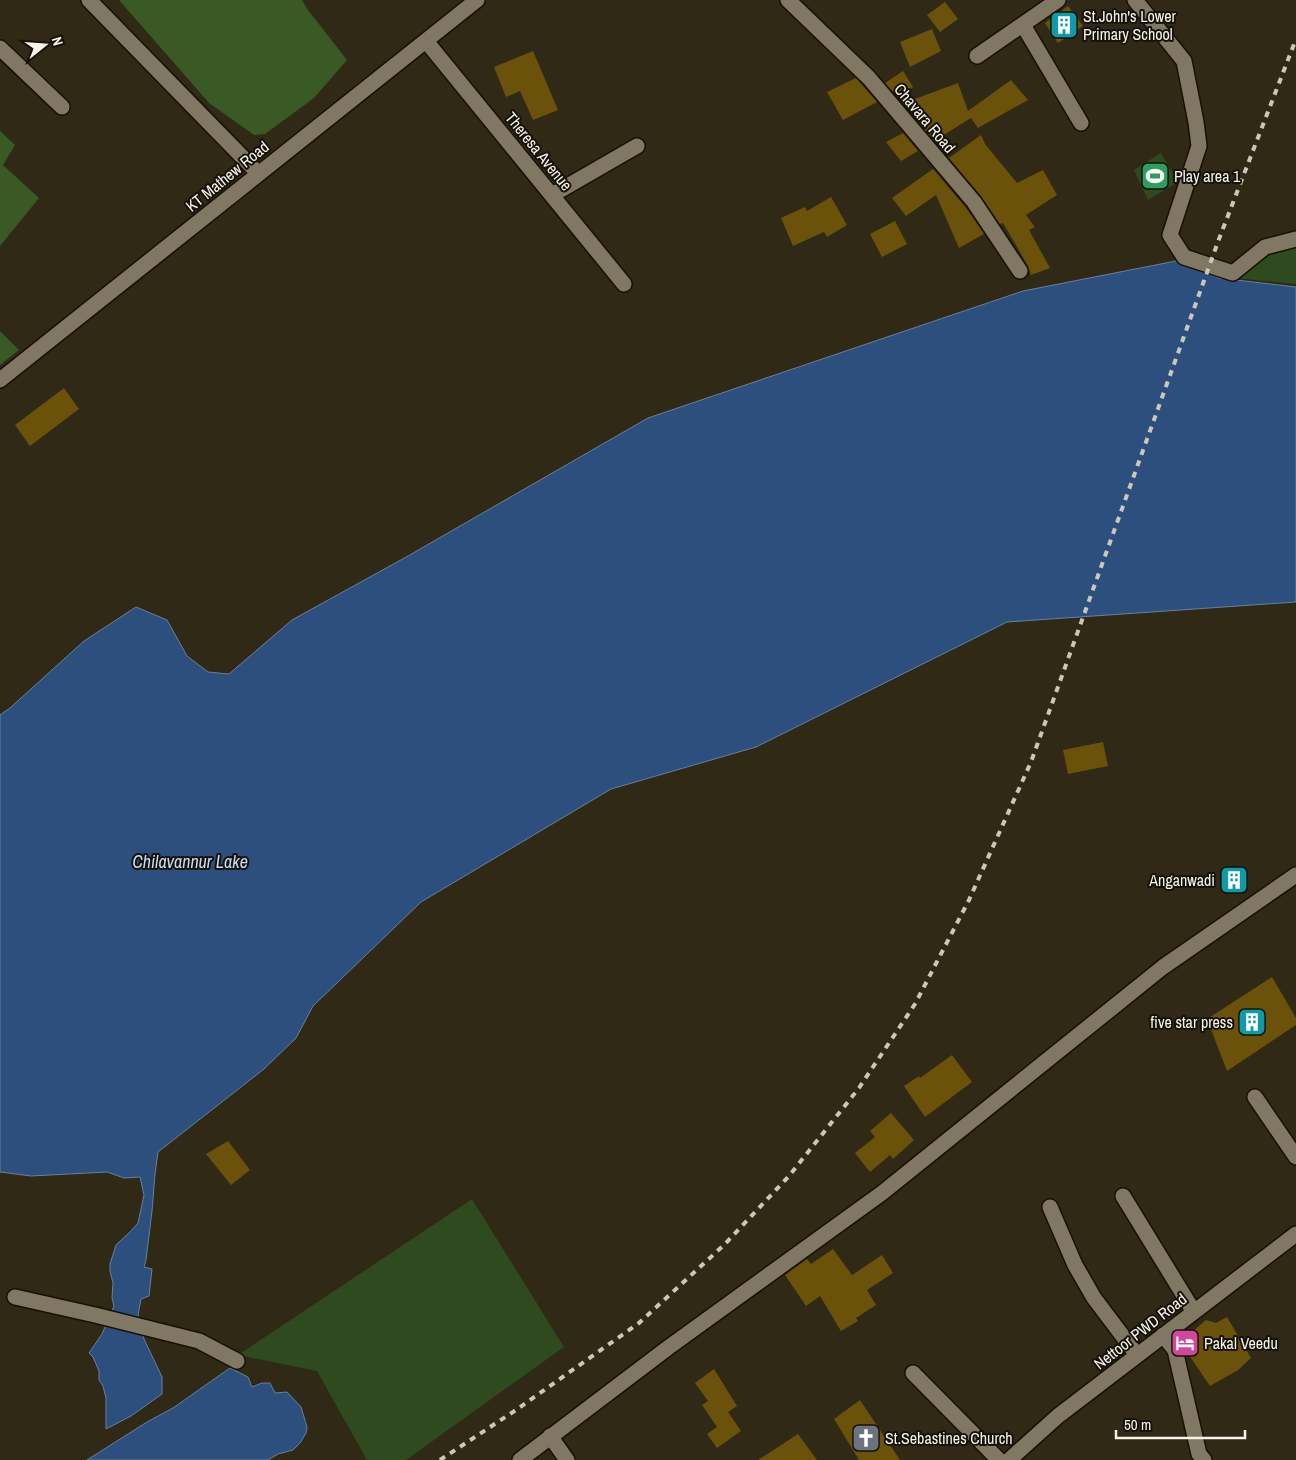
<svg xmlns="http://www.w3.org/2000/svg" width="1296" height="1460" font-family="'Archivo Narrow',sans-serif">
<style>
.green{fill:#2f4a1e}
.forest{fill:#395925}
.water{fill:#2c4f7d;stroke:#69809d}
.building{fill:#6a520a}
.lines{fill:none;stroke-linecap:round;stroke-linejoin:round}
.minor-casing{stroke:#181102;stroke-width:18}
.minor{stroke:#817863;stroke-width:15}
.rail{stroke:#cdc7ba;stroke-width:4;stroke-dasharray:6 6;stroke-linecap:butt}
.labels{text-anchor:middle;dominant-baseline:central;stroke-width:4;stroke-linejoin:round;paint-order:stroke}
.poi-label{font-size:16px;fill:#f8f3e8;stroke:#15120a;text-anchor:start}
.street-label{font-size:16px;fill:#f8f3e8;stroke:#15120a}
.water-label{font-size:18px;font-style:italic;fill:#c7dcfa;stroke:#15120a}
</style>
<rect width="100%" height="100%" fill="#302916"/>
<!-- green -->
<path class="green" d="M 1161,153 L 1178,182 L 1148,200 L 1134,170 Z
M 1296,248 L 1296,284 L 1235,278 L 1270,255 Z
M 472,1199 L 564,1347 L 406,1460 L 367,1460 L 317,1371 L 238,1355 Z"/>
<!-- forest -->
<path class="forest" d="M 119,0 L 302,0 L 308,10 L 347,60 L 314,98 L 265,134 L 254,135 L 209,103 Z
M 0,131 L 15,145 L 3,165 L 39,198 L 0,246 Z
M 0,331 L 19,350 L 0,365 Z"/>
<!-- water -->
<path class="water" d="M 1176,261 L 1219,278 L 1296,287 L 1296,602 L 1007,622 L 756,747 L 611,789 L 421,902 L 313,1006 L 296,1038 L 264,1069 L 158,1152 L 155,1174 L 152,1211 L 146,1260 L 144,1267 L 152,1269 L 149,1296 L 141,1299 L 138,1315 L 144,1339 L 162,1377 L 162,1394 L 131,1416 L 106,1429 L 106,1398 L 103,1386 L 99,1380 L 99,1371 L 93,1357 L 89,1353 L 102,1334 L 114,1306 L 112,1298 L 113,1283 L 110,1271 L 110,1264 L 116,1245 L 131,1231 L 138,1223 L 144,1195 L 140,1177 L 124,1178 L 107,1172 L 31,1176 L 0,1172 L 0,715 L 10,708 L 84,641 L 136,607 L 167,620 L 187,656 L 208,672 L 229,674 L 292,620 L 408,556 L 648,418 L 1023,291 Z
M 230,1368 L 248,1377 L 252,1387 L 262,1383 L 270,1383 L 275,1393 L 287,1392 L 301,1407 L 307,1427 L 306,1433 L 300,1443 L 293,1450 L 278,1454 L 268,1460 L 87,1460 L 147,1422 L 173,1408 Z"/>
<!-- building -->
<path class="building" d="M 945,2 L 958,19 L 940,32 L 927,15 Z
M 1068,6 L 1083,26 L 1058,43 L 1045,23 Z
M 932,29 L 941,51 L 910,67 L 900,42 Z
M 533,51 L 558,110 L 533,120 L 520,91 L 506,97 L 494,67 Z
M 903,71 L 913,87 L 898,97 L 885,83 Z
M 856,78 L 877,102 L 843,120 L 827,92 Z
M 1011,80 L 1028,100 L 978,128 L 971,118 L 934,141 L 920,124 L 912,100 L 958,83 L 968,111 Z
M 903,133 L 918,151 L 901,161 L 886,142 Z
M 981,135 L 985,144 L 1017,183 L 1043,170 L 1057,195 L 1026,215 L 1035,227 L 1029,230 L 1050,268 L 1031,275 L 1028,266 L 1003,223 L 1000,224 L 981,196 L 949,158 Z
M 933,169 L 966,208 L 984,234 L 959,248 L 936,195 L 906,216 L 892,198 Z
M 831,197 L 847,225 L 827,237 L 824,232 L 793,246 L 781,218 L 805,207 L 807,211 Z
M 895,221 L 907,244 L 882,257 L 870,234 Z
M 64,388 L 79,409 L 30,446 L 15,425 Z
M 1103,742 L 1108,766 L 1068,774 L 1063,750 Z
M 1238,870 L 1244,882 L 1234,887 L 1224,877 Z
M 1272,977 L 1296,1018 L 1296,1025 L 1227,1071 L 1207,1019 Z
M 952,1055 L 972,1082 L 925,1117 L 904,1086 L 919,1076 L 920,1078 Z
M 891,1113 L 914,1140 L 893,1159 L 890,1155 L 870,1172 L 855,1153 L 875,1137 L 870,1131 Z
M 228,1141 L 250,1170 L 231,1185 L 206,1154 Z
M 833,1249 L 852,1275 L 882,1255 L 893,1273 L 867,1290 L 876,1305 L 856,1318 L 858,1321 L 841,1331 L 820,1296 L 806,1306 L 785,1275 L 807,1259 L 811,1264 Z
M 1227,1317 L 1251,1358 L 1238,1370 L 1210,1386 L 1180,1342 L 1206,1320 L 1216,1323 Z
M 714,1369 L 737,1406 L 728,1412 L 741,1431 L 717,1448 L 707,1434 L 717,1427 L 702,1405 L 708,1401 L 695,1383 Z
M 860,1400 L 900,1460 L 859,1460 L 834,1419 Z
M 798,1434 L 817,1460 L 758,1460 Z"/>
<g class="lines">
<defs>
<path id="minor" d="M 89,0 L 258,173
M 788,0 L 869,78 L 974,202 L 1020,271
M 1135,0 L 1184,61 L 1196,122 L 1199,146 L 1170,235 L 1184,257 L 1233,273 L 1265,247 L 1296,239
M 1023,25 L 1081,123
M 426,41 L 624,284
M 0,48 L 62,107
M 977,56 L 1058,0
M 552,195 L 637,146
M 0,380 L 477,0
M 1255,1097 L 1296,1157
M 1123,1196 L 1194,1312
M 1050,1207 L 1075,1265 L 1094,1298 L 1137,1355
M 15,1297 L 95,1315 L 199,1341 L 237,1361
M 1163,1335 L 1175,1350 L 1199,1454 L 1204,1460
M 913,1373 L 999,1460
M 550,1436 L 567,1460
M 520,1460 L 669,1347 L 882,1193 L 1163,967 L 1296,875
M 1009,1460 L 1058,1416 L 1296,1234"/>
</defs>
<!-- minor casing -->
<use href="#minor" class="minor-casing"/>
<!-- minor -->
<use href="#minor" class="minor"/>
<!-- rail -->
<path class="rail" d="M 440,1460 L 516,1410 L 639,1323 L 725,1244 L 789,1176 L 859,1088 L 915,1004 L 969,900 L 1031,762 L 1219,239 L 1296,39"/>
</g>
<!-- icons -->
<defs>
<symbol id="building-square" viewBox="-11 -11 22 22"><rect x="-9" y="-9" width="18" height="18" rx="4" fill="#0f9aa8" stroke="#15120a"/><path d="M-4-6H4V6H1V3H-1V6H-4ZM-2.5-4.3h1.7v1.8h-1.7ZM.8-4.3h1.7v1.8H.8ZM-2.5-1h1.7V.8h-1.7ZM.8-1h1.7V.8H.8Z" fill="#fff"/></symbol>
<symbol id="stadium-square" viewBox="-11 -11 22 22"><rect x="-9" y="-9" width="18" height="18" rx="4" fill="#2e9e5b" stroke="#15120a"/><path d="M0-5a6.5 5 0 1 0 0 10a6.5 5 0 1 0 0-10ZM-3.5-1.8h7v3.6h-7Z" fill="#fff"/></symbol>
<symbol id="hotel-square" viewBox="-11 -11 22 22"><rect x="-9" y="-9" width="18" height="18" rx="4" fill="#d1479c" stroke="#15120a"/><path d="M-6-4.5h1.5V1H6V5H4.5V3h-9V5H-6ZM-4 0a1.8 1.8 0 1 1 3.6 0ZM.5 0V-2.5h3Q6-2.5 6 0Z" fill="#fff"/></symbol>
<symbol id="church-square" viewBox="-11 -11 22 22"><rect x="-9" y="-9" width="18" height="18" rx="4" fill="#6b7280" stroke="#15120a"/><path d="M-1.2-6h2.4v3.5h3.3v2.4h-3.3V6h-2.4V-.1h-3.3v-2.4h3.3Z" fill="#fff"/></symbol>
</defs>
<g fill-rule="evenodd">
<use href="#building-square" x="1048" y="9" width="32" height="32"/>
<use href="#stadium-square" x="1139" y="160" width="32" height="32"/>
<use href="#building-square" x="1218" y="864" width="32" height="32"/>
<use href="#building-square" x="1236" y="1006" width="32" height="32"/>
<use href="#hotel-square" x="1169" y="1327" width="32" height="32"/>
<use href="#church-square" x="850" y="1422" width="32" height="32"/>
</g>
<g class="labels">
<!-- poi labels -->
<g class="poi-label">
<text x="1083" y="16">St.John's Lower<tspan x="1083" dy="18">Primary School</tspan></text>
<text x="1174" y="176">Play area 1</text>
<text x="1215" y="880" text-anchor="end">Anganwadi</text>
<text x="1233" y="1022" text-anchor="end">five star press</text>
<text x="1204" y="1343">Pakal Veedu</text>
<text x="885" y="1438">St.Sebastines Church</text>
</g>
<!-- street labels -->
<g class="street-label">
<text transform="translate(925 118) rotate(50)">Chavara Road</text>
<text transform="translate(539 151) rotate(51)">Theresa Avenue</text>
<text transform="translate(227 176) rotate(-39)">KT Mathew Road</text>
<text transform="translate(1140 1331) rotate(-38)">Nettoor PWD Road</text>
</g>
<!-- water labels -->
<g class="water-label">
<text x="190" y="861">Chilavannur Lake</text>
</g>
</g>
<!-- north arrow -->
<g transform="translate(45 45) rotate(73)" stroke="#15120a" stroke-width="4" paint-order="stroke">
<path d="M0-4L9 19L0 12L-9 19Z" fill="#f8f3e8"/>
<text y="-8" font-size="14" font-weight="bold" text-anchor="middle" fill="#f8f3e8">N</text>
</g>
<!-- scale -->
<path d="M1116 1430v8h129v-8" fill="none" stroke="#f8f3e8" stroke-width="2.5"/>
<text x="1124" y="1430" font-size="15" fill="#f8f3e8" stroke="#15120a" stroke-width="4" paint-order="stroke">50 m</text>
</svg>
